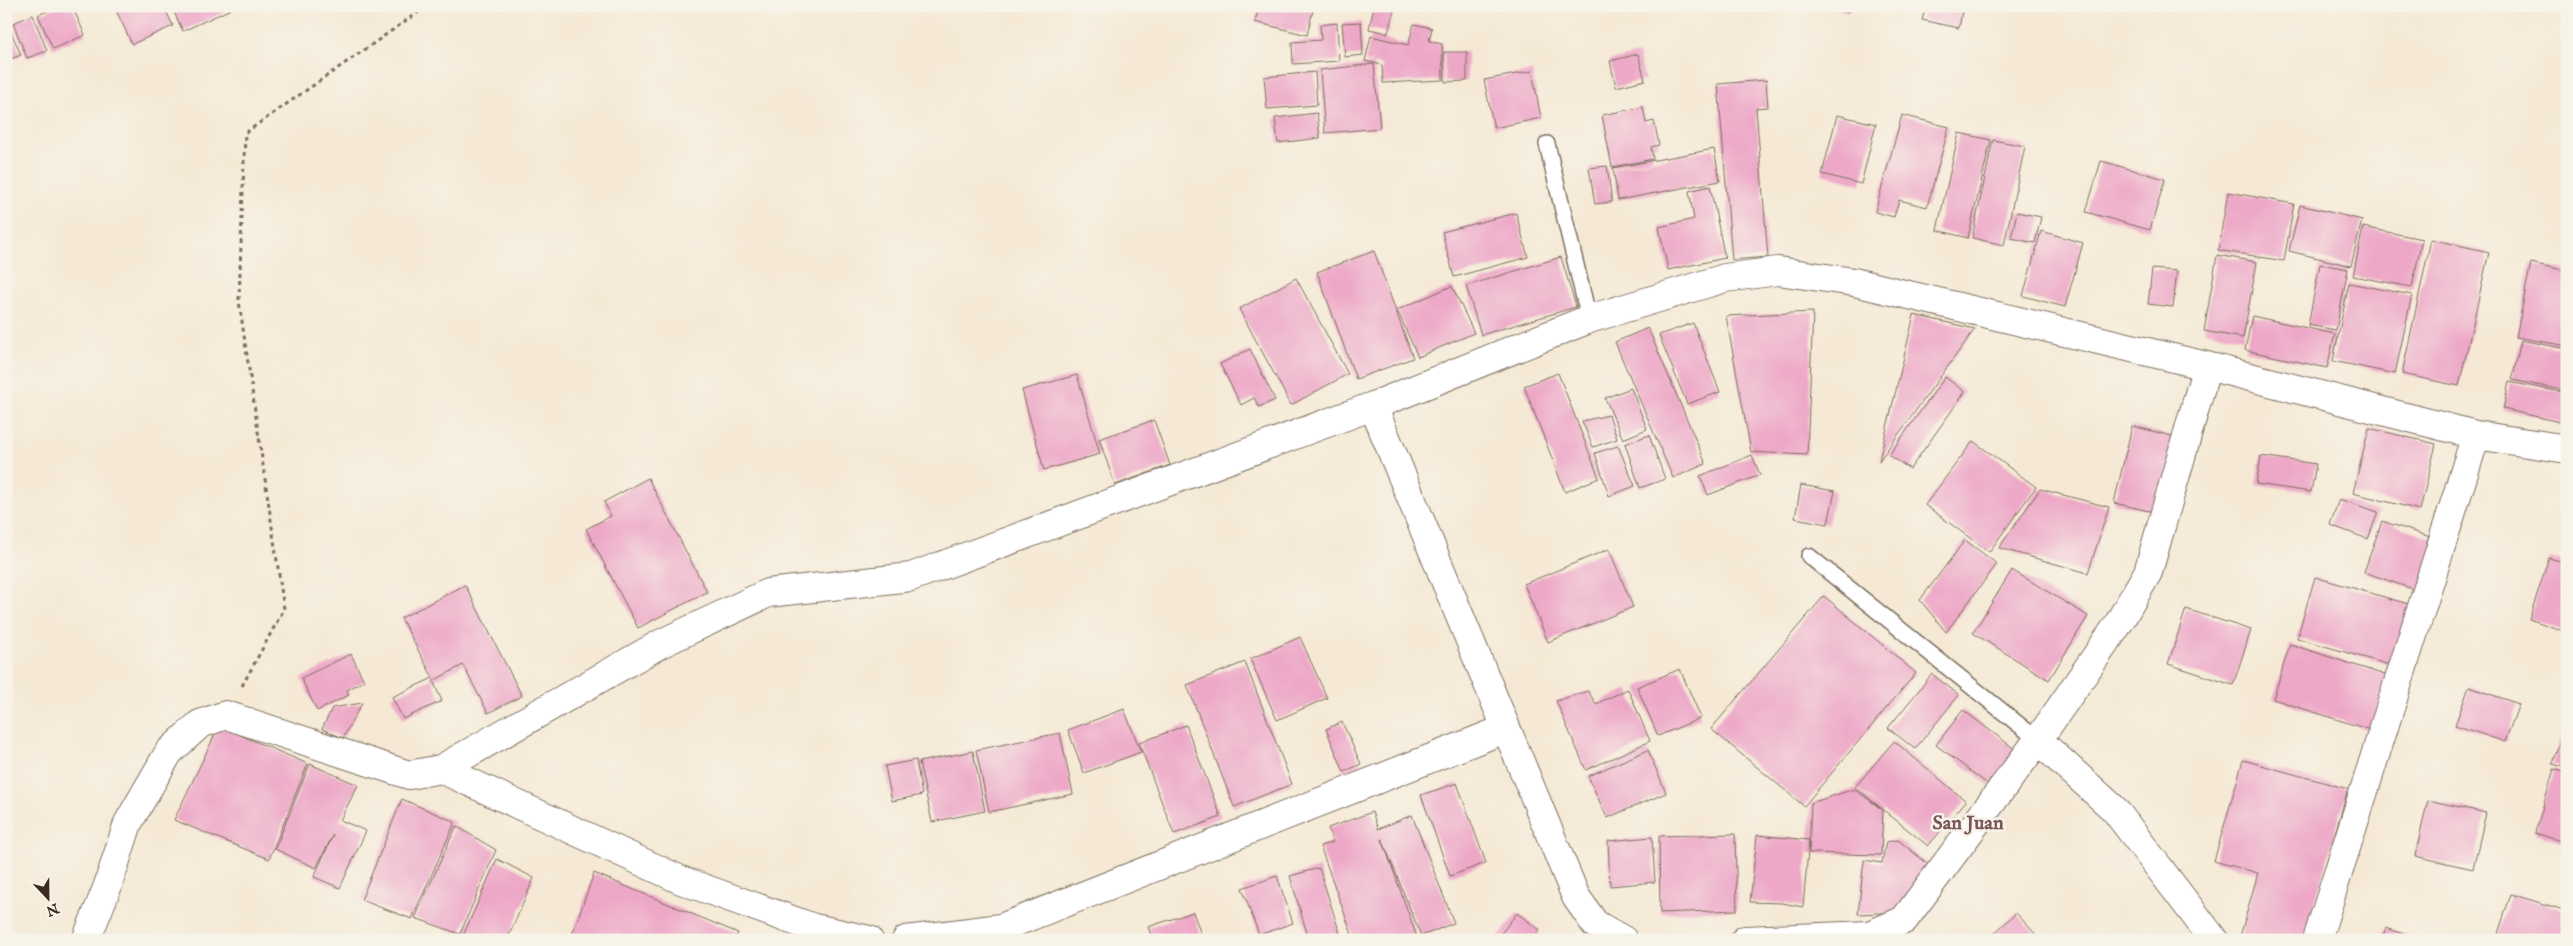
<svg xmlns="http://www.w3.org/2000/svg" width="2573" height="946" font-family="'IM FELL English',serif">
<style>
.building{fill:#eda7c7}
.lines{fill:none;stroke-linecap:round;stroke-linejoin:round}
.lane-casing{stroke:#7c6d5e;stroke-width:18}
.street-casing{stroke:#7c6d5e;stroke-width:30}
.path{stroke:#7c6d5e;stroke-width:3;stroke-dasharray:4 4;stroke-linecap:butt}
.lane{stroke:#fff;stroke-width:15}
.street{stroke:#fff;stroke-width:28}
.labels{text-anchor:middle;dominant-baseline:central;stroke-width:5;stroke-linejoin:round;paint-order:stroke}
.quarter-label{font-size:20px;font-weight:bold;fill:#795659;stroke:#f7f3e8}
</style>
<rect width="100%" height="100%" fill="#f7f3e8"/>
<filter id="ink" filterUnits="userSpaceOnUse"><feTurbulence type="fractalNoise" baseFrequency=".02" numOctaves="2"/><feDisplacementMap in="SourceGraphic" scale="10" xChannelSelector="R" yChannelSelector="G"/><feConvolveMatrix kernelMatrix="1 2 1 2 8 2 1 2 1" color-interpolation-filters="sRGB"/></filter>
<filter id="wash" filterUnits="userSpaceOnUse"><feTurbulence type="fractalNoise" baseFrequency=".0096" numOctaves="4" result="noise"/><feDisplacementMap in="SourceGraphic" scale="20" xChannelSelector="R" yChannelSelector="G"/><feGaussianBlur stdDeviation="1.12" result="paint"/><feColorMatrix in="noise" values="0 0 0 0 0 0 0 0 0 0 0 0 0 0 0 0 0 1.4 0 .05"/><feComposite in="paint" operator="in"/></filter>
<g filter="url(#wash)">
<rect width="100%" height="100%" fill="#f5e9d5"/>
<g id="blocks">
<!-- building -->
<path class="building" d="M 58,6 L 72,6 L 85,35 L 53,49 L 38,15 Z
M 114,6 L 164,6 L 173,26 L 132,44 Z
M 171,6 L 229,6 L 231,9 L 183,31 Z
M 1259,6 L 1314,6 L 1307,35 L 1255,22 Z
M 1374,6 L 1395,6 L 1388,33 L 1369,29 Z
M 1827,6 L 1849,6 L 1848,12 Z
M 1926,6 L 1963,6 L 1959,28 L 1922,20 Z
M 33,15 L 47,51 L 27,58 L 13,23 Z
M 1361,22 L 1363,55 L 1345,57 L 1342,23 Z
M 1337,23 L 1339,61 L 1293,64 L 1292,42 L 1321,40 L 1320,25 Z
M 1414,24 L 1432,28 L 1429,41 L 1442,44 L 1443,80 L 1383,83 L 1382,65 L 1365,61 L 1371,36 L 1408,45 Z
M 8,25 L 21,55 L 6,61 L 6,26 Z
M 1444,52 L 1467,52 L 1467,81 L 1445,82 Z
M 1638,54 L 1645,80 L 1616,87 L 1610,61 Z
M 1374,64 L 1380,128 L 1325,133 L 1320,70 Z
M 1532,71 L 1541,118 L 1494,128 L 1484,80 Z
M 1315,72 L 1317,105 L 1267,109 L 1264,77 Z
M 1766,80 L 1768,107 L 1756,108 L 1768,257 L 1732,260 L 1718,84 Z
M 1643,107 L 1646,123 L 1654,121 L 1659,145 L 1651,147 L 1653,159 L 1612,167 L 1602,115 Z
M 1317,113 L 1320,138 L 1278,143 L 1275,118 Z
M 1837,115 L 1876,124 L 1861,184 L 1822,174 Z
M 1902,115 L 1949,127 L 1927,207 L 1899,200 L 1894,217 L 1875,212 Z
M 1959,133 L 1991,140 L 1968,238 L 1937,230 Z
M 1993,140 L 2025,146 L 2004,245 L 1972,238 Z
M 1714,149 L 1720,181 L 1618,200 L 1613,168 Z
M 2101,161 L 2165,179 L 2150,230 L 2086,212 Z
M 1607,166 L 1612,202 L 1595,204 L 1589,168 Z
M 1710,186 L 1725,258 L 1668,270 L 1659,227 L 1694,219 L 1689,191 Z
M 2228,192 L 2294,204 L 2284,261 L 2218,250 Z
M 2300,205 L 2362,220 L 2351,266 L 2289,251 Z
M 2017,212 L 2041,217 L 2035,243 L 2011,238 Z
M 1516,213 L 1528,257 L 1454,277 L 1442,232 Z
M 2363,227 L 2422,239 L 2412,287 L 2353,276 Z
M 2041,231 L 2083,243 L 2065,307 L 2023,296 Z
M 2431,239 L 2489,252 L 2459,386 L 2402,374 Z
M 1374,251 L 1413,358 L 1356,379 L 1317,272 Z
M 2217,255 L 2257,262 L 2243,338 L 2204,331 Z
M 1561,257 L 1576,307 L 1481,335 L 1466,286 Z
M 2531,263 L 2567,271 L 2567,346 L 2516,337 Z
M 2320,264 L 2348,269 L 2336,330 L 2308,325 Z
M 2152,269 L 2177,271 L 2173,307 L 2148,304 Z
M 1296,278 L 1348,374 L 1291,405 L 1239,309 Z
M 2349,283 L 2412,295 L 2395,374 L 2333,361 Z
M 1452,286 L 1474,333 L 1418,357 L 1397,310 Z
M 1813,312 L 1807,455 L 1751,452 L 1726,316 Z
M 1914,315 L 1975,329 L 1879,461 Z
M 2252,316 L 2335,334 L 2327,368 L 2245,350 Z
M 1693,323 L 1720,392 L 1687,404 L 1659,335 Z
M 1648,328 L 1706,464 L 1673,478 L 1615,342 Z
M 2521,340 L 2567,349 L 2567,391 L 2512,380 Z
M 1250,349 L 1275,400 L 1259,407 L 1254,398 L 1241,405 L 1220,364 Z
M 1558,373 L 1599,478 L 1565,492 L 1524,386 Z
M 1077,375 L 1100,454 L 1044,470 L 1022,390 Z
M 1945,377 L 1965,392 L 1910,469 L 1889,455 Z
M 2509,382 L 2567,393 L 2567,418 L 2564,423 L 2503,409 Z
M 1631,388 L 1647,429 L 1623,439 L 1605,398 Z
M 1609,415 L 1617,439 L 1593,447 L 1582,421 Z
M 1154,420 L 1170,465 L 1115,485 L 1099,439 Z
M 2132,426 L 2176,437 L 2158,513 L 2114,503 Z
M 2369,428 L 2436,444 L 2420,510 L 2353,493 Z
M 1649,435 L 1665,479 L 1640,488 L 1625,444 Z
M 1973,441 L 2036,487 L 1989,552 L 1925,505 Z
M 1618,446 L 1635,486 L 1609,496 L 1595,453 Z
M 1752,455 L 1760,475 L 1708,495 L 1700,476 Z
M 2261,456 L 2316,464 L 2311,492 L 2256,484 Z
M 648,478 L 707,592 L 638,628 L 586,529 L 611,516 L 604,502 Z
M 1801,485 L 1835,491 L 1828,524 L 1795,518 Z
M 2040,489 L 2109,507 L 2088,573 L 1999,548 Z
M 2339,499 L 2378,512 L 2368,539 L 2330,525 Z
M 2382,521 L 2439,540 L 2421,592 L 2364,572 Z
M 1965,540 L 1997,564 L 1946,632 L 1920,600 Z
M 1609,549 L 1633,607 L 1548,642 L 1524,584 Z
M 2549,558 L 2567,563 L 2567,632 L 2529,619 Z
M 2012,570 L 2088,616 L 2049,680 L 1973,633 Z
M 2315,577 L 2412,605 L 2393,666 L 2297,638 Z
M 465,585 L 522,696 L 488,713 L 463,665 L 433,681 L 442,701 L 403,719 L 392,697 L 433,678 L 401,618 Z
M 1824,596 L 1916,673 L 1804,806 L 1711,729 Z
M 2186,609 L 2251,630 L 2233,685 L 2168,664 Z
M 1300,637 L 1327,698 L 1277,720 L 1250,659 Z
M 2290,644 L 2388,676 L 2370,730 L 2273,699 Z
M 351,654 L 364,681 L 347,690 L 349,695 L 317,711 L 301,678 Z
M 1245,662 L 1292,784 L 1234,807 L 1187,685 Z
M 1680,669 L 1701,718 L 1658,736 L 1637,687 Z
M 1932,674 L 1959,695 L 1915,749 L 1888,728 Z
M 2469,687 L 2519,704 L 2505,742 L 2455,725 Z
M 1628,689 L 1650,741 L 1586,770 L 1556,701 L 1588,691 L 1596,704 Z
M 362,703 L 343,738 L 322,729 L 332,708 Z
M 1124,709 L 1141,752 L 1084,773 L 1068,730 Z
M 1963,710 L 2016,750 L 1989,785 L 1936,745 Z
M 2567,715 L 2567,768 L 2553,764 Z
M 1342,722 L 1361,764 L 1344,772 L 1326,729 Z
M 1186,725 L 1221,817 L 1174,834 L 1139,743 Z
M 219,726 L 308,764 L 269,859 L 174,820 Z
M 1060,733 L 1073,794 L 989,812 L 976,750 Z
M 1894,741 L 1966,801 L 1928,846 L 1855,787 Z
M 1648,750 L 1666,793 L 1607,818 L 1588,776 Z
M 973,751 L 985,811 L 932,822 L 919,762 Z
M 916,760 L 922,795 L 892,801 L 885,766 Z
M 2243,760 L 2348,789 L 2304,940 L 2239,940 L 2258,873 L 2214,861 Z
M 310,764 L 358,785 L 340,820 L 366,831 L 340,888 L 314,877 L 333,835 L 316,868 L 275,849 Z
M 2554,769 L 2567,773 L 2567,843 L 2535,833 Z
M 1457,783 L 1486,863 L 1450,876 L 1421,795 Z
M 1854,789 L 1883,810 L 1881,855 L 1809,853 L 1811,803 Z
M 402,799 L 455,822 L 412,919 L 361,900 Z
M 2428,800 L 2486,813 L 2473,869 L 2415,856 Z
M 1372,812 L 1378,829 L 1412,815 L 1454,923 L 1421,936 L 1382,839 L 1418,940 L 1354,940 L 1320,846 L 1333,842 L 1328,828 Z
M 456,826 L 496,850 L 460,934 L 415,918 Z
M 1735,834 L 1737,910 L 1660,913 L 1659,836 Z
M 1757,835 L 1809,840 L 1803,907 L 1782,903 L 1750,902 Z
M 1652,837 L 1655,882 L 1610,886 L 1608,841 Z
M 1898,840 L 1933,868 L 1902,912 L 1858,914 L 1864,860 L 1882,863 L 1886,842 Z
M 497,859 L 534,878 L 507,940 L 467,940 L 462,938 Z
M 1319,868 L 1342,940 L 1309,940 L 1290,876 Z
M 594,873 L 738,933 L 735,940 L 570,940 Z
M 1277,876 L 1293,923 L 1259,935 L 1242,888 Z
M 2511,894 L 2567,911 L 2567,940 L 2496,940 Z
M 1193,912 L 1203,940 L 1153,940 L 1148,927 Z
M 1517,913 L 1540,930 L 1532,940 L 1496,940 Z
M 2016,913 L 2041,940 L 1987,940 Z
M 2386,928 L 2420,939 L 2420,940 L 2381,940 Z"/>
</g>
</g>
<g filter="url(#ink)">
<use href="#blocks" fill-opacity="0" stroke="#7c6d5e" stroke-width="1"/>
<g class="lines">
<defs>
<path id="lane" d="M 1547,144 L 1589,319
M 1809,556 L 2038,740"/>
<path id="street" d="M 1373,406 L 1576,897 L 1595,924 L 1623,940
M 2038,740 L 2115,810 L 2214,940
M 441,769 L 681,880 L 814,928 L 869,940
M 86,940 L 107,888 L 128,823 L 169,752 L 200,724 L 226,715 L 409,775 L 441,769 L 660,644 L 768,593 L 911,577 L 1373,406 L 1589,319 L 1725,278 L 1778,271 L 1854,282 L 2207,366 L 2476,435 L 2567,449
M 906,940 L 1001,928 L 1505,729
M 1745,940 L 1869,935 L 1904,920 L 2038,740 L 2117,626 L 2148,572 L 2207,366
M 2317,940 L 2476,435"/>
</defs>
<!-- lane casing -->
<use href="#lane" class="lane-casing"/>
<!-- street casing -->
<use href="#street" class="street-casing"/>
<!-- path -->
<path class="path" d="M 242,686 L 284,609 L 239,301 L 245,133 L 427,6"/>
<!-- lane -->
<use href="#lane" class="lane"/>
<!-- street -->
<use href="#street" class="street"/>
</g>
</g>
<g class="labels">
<!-- quarter labels -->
<g class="quarter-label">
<text x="1968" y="823">San Juan</text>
</g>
</g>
<!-- margin -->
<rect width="2573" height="946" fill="none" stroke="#f7f3e8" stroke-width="25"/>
<!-- north arrow -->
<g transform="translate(48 898) rotate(158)" stroke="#f7f3e8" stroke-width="4" paint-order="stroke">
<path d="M0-4L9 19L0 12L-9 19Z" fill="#3b2a1e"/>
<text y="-8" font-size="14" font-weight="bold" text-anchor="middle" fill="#3b2a1e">N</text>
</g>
</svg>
